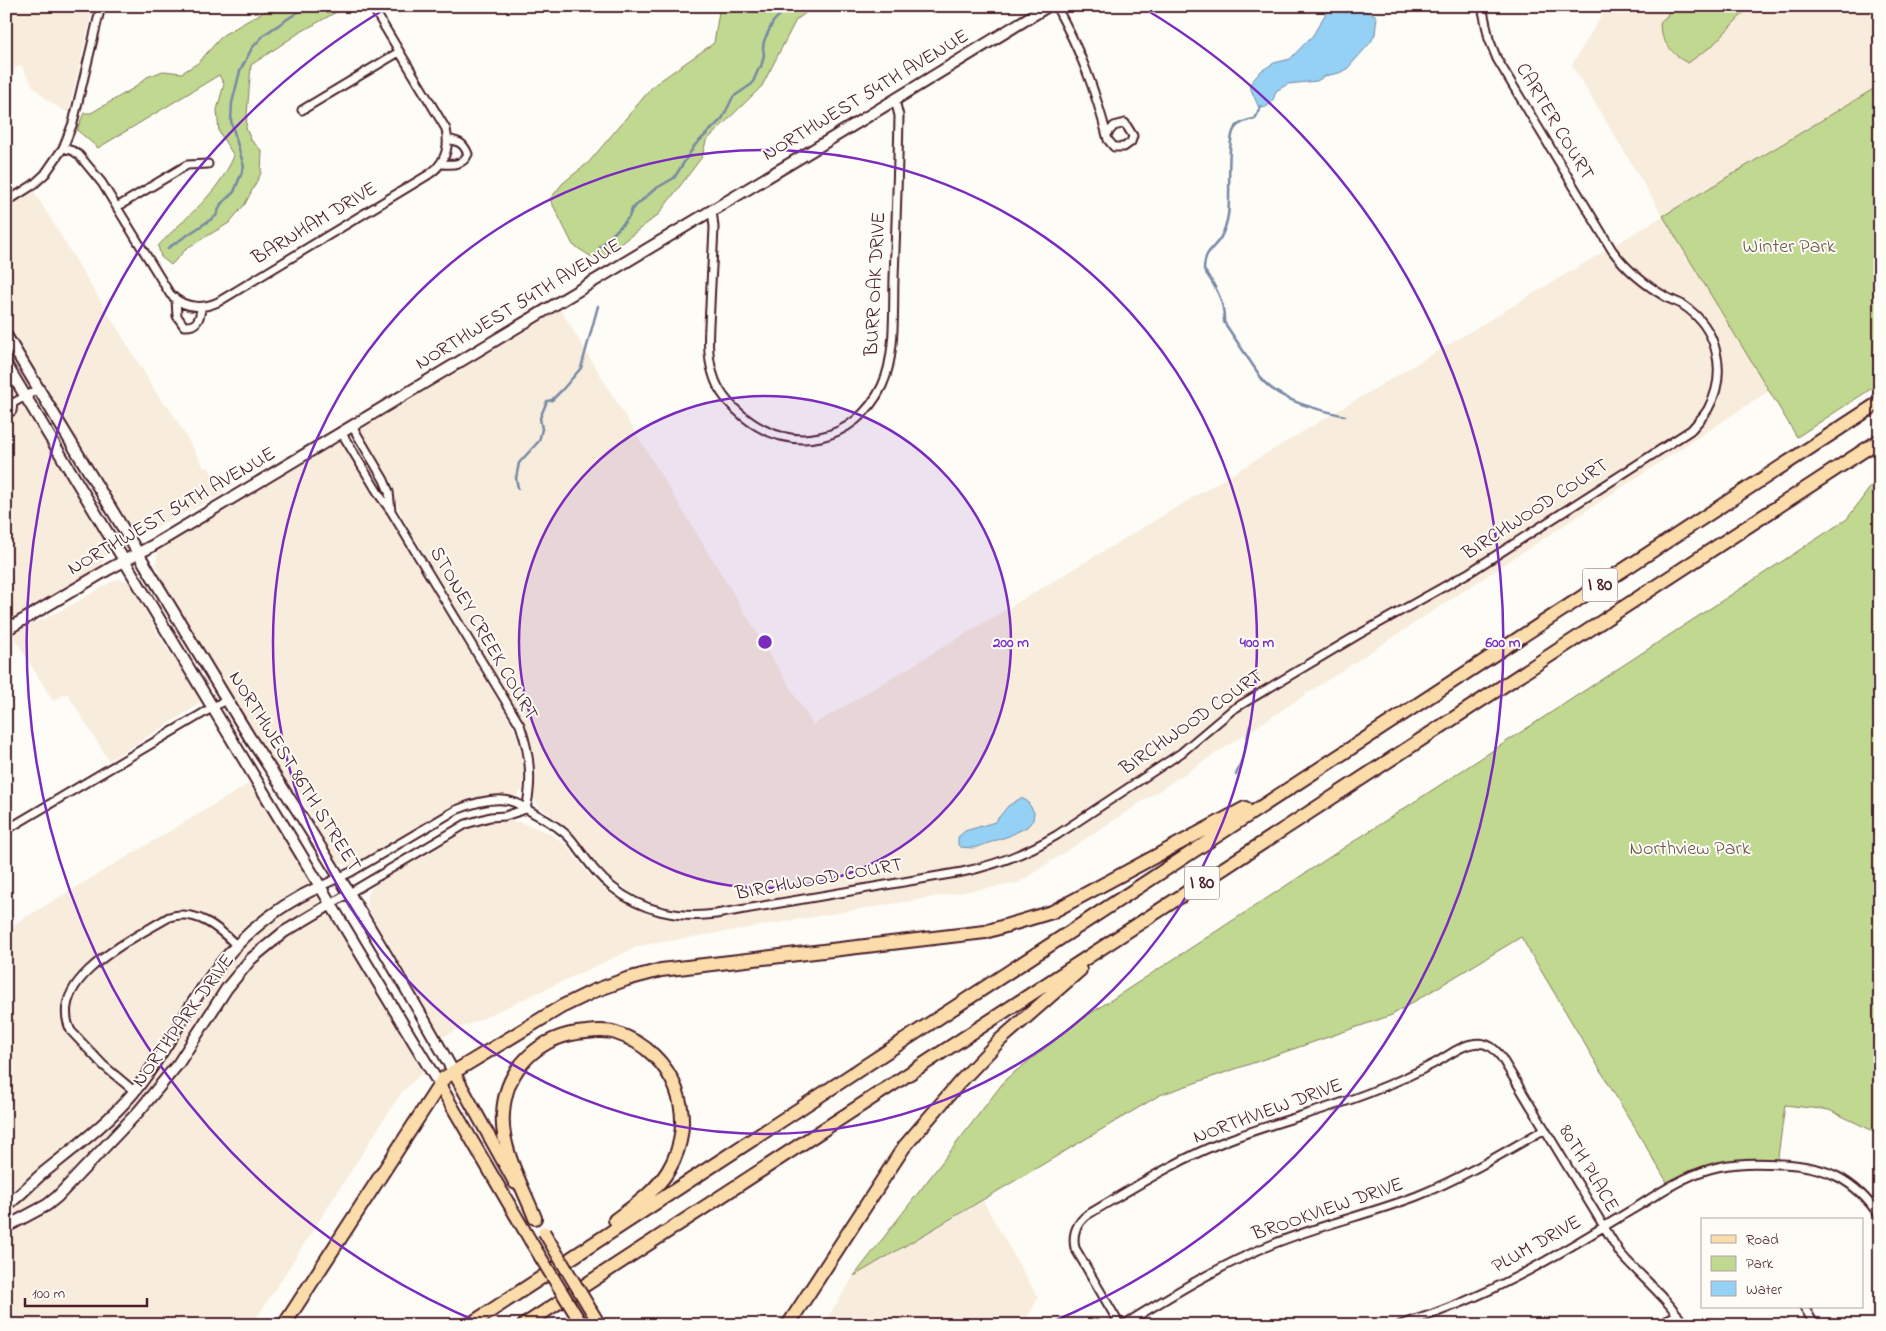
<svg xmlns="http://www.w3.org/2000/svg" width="1886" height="1331" font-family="'Indie Flower',sans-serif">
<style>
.built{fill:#f8eddc}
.green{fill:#c0d88f;stroke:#857c5d}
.water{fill:#95d0f5;stroke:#7789a4}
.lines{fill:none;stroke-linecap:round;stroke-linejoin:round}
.stream{stroke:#7789a4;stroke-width:2.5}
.street-casing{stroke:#4a1f2b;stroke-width:11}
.secondary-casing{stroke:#4a1f2b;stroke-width:14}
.primary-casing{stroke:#4a1f2b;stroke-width:15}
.highway-casing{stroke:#4a1f2b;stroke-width:16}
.street{stroke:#fdfcf7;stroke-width:7}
.secondary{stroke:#fdfcf7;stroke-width:10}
.primary{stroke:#fbddab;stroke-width:11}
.highway{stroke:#fbddab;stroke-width:12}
.primary-bridge-casing{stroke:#4a1f2b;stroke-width:15;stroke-linecap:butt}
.primary-bridge{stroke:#fbddab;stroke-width:11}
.ring{fill:none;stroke:#7b2cbf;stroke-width:2.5}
.labels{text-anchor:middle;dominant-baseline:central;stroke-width:4;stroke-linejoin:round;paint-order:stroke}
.shield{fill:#fdfcf7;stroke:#806168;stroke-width:1}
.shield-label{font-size:19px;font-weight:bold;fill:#4a1f2b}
.street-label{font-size:20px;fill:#4a1f2b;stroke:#fdfcf7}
.park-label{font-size:20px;fill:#6d5649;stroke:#fdfcf7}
.centre{fill:#7b2cbf;stroke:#fdfcf7;stroke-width:2.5}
.ring-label{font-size:15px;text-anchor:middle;font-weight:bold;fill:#7b2cbf;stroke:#fdfcf7;stroke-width:4;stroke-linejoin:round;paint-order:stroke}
</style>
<rect width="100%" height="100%" fill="#fdfcf7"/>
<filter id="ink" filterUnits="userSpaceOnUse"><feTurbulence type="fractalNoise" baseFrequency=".02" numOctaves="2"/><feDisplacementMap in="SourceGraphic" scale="10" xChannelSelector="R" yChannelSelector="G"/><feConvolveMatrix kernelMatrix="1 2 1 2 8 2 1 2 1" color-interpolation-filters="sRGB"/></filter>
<g filter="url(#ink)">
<!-- built -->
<path class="built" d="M 6,6 L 86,6 L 93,9 L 68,113 L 47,100 L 33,86 L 21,65 L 6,73 Z
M 1607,6 L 1880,6 L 1880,85 L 1663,216 L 1769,391 L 1018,883 L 639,946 L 440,1038 L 429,1019 L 410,979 L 369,912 L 367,904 L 367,896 L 373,886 L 387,877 L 464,830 L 482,824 L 501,821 L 520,822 L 549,833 L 566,845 L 591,877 L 610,894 L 642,912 L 666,919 L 705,921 L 911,887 L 905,876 L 712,909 L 687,910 L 662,906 L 638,897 L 607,876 L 569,829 L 536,804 L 534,796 L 536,774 L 534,753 L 523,720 L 403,519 L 388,480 L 361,434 L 362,426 L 559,307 L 813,725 L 1663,216 L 1572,65 Z
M 33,190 L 164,405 L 167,404 L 205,469 L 208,467 L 224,493 L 151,530 L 144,532 L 132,528 L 125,519 L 6,325 L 6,207 Z
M 6,374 L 95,520 L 108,547 L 107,554 L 100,567 L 6,622 Z
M 337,441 L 342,442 L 346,446 L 508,717 L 519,742 L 524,769 L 522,790 L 516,796 L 490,796 L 459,804 L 356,864 L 348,866 L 338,863 L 328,850 L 315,822 L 296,790 L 287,785 L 258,741 L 169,593 L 156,564 L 158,551 L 168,543 Z
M 119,579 L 129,582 L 133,587 L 157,632 L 171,655 L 178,658 L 201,697 L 201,700 L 195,707 L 109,761 L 67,693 L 53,701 L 12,634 L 70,606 L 109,583 Z
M 257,779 L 429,1066 L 401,1093 L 252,1325 L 6,1325 L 6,929 Z
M 983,1201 L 1038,1298 L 1023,1325 L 823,1325 L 854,1276 Z"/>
<!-- green -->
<path class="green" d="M 274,6 L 347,6 L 299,33 L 251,65 L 246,128 L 251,140 L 262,151 L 261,173 L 245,204 L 229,223 L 187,248 L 171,265 L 161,257 L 158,246 C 188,214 216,197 234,156 L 219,132 L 217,110 L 224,84 L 219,75 L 98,148 L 77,130 L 84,113 L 91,113 L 134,88 L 147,77 L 163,71 L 182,73 L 198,63 L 223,35 Z
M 723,6 L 815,6 L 796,20 L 762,86 L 706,141 L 702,157 L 658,215 L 598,261 L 573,245 L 550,199 L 563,183 L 589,162 L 654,85 L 714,43 L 719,12 Z
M 1681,6 L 1750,6 L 1712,46 L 1688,63 C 1675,58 1656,36 1661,21 L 1666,17 L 1670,10 Z
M 1880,85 L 1880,383 L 1797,437 L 1663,216 Z
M 1880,474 L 1880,1137 L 1869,1129 L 1829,1110 L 1785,1105 L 1777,1164 L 1726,1165 L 1670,1187 L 1521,937 L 1392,1015 L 1160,1095 L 854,1276 L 1006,1079 L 1082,1019 L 1847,519 Z"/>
<!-- water -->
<path class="water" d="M 1330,6 L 1353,6 L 1375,15 L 1377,17 L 1375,34 L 1371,42 L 1347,69 L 1339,73 L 1325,76 L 1317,81 L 1288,84 L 1276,91 C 1273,101 1271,108 1259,108 L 1249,85 L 1261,71 L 1274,63 L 1290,59 L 1313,35 Z
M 1021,798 L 1027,801 L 1034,812 L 1033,820 L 1027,827 L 1009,836 L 974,848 L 960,847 L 958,845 L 958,837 L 965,831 L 995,822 L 1008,806 Z"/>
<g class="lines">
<!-- stream -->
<path class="stream" d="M 1261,106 L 1255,119 C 1249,119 1239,123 1235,128 C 1226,139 1231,198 1228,215 C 1227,222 1224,231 1221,237 C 1212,252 1205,248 1204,270 C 1215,285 1225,302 1224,322 L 1264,382 C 1285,403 1317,409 1345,416
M 600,247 L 623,224 L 629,217 L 632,209 L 655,189 L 674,178 L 695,145 L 722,119 L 733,97 L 752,84 L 759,68 L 761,67 L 764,55 L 763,48 L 764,41 L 773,22 L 788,6
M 168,248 L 216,216 L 221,204 L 234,192 L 244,167 L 231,121 L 232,103 L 240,71 L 252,48 L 265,34 L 307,6
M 518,488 L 516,478 L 519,463 L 539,441 L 542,429 L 540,418 L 547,401 L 552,400 L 563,389 L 581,368 L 598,306
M 1236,775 L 1243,757 L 1250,726"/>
<defs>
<path id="street" d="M 1056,6 C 1081,52 1095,89 1108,140 L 1114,147 L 1124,147 L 1131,142 L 1133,136 L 1125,123 L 1114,126 L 1107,134
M 302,110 L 399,52
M 63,148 L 73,151 L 79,155 L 102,183 L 170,294 C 184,308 200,310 218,302 L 428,175 C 445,164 450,148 446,129 L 372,6
M 442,164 C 453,165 463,165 468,154 C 463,142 459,142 447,139
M 6,202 L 33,185 L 45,174 L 63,148 L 73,123 L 101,6
M 117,207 L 187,165 L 208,164
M 712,210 L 714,227 C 713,253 711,280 710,306 C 709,328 706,353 713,374 C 718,392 729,404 743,416 C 791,456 855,442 882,386 C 896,356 893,311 894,278 C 896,224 898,170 899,116 L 895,100
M 176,300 L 177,316 L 184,326 C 197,327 200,319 201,308
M 6,402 L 13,403 L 39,389
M 6,414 L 12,411 L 13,403
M 352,426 L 384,480 L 389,492 L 391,511
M 341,432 L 380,496 L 391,511 L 520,725 C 530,753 533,780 526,809
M 6,830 L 227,699
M 321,886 L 351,872 L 456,810 C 473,803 498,795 516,803 C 524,807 531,812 539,816 C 550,822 561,829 570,838 C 584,855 594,873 612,887 C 641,911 679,919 716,914 L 962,872 C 996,865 1027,853 1057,835 L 1181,753 L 1232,710 L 1356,636 L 1470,572 L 1691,430 C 1697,423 1704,416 1708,409 C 1728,373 1718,328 1683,305 C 1678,302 1671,300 1666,297 C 1645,285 1626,269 1612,250 L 1497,59 L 1489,39 L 1482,6
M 331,904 L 466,824 L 490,817 L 505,816 L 526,809
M 134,1091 L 103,1065 L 71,1031 C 45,979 135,938 169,917 C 196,909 218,927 236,945
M 1804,1307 L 1815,1325
M 1120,1325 L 1075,1248 C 1072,1234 1076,1224 1087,1215 C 1133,1188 1178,1159 1228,1140 C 1277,1121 1328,1110 1376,1090 C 1396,1082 1416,1073 1435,1063 C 1447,1057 1459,1046 1472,1044 C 1485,1041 1494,1047 1501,1057 L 1620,1253 C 1641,1277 1667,1297 1684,1325
M 1123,1325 C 1172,1295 1220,1265 1273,1244 C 1320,1225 1370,1214 1417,1196 C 1462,1178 1503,1153 1545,1129
M 1400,1325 C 1442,1312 1483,1295 1522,1274 C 1562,1253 1601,1228 1640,1205 C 1662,1191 1685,1176 1710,1169 C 1734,1162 1758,1163 1782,1164 C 1826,1166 1855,1179 1880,1217
M 1660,1325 L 1677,1314"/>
<path id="secondary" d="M 6,335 L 250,738 C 322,846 390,958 453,1071
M 6,364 L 439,1084
M 6,630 L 109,569 L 152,546 L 811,151 L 1048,6
M 6,1206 C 20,1196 30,1184 43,1173 C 74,1148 107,1124 133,1093 C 163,1057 183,1014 211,976 C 239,937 277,906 321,886
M 6,1227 L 47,1205 L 57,1197 L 139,1111 L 178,1064 L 227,988 L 251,959 L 284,932 L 331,904"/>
<path id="primary" d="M 453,1071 L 515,1183
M 439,1084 L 530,1240"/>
<path id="highway" d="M 535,1218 C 523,1187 500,1148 503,1114 C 505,1068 540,1035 586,1032 C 595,1031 607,1030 616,1033 C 675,1052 700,1118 668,1171 C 655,1192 634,1206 615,1220
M 284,1325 L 444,1078 L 561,1007 L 594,991 L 627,979 L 661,970 L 985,932 L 1052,912 L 1245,808
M 469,1325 L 1880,402
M 524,1325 L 1880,440
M 788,1325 L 904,1147 L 959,1083 L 1000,1040 L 1080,970"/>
</defs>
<!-- street casing -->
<use href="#street" class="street-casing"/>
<!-- secondary casing -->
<use href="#secondary" class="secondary-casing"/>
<!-- primary casing -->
<use href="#primary" class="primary-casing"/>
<!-- highway casing -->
<use href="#highway" class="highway-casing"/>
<!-- street -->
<use href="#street" class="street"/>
<!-- secondary -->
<use href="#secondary" class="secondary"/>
<!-- primary -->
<use href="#primary" class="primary"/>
<!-- highway -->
<use href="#highway" class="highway"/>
<defs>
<path id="primary-bridge" d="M 544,1232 L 598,1322
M 530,1240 L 582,1325"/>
</defs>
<!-- primary-bridge casing -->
<use href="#primary-bridge" class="primary-bridge-casing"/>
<!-- primary-bridge -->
<use href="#primary-bridge" class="primary-bridge"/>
</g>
</g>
<!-- distance rings -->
<circle cx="765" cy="642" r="246" fill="#7b2cbf" fill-opacity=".12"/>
<g class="ring">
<circle cx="765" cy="642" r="246"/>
<circle cx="765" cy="642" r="492"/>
<path d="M483 1324A738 738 0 0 1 385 9M1145 9A738 738 0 0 1 1047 1324"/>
</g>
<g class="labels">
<!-- shield labels -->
<g class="shield">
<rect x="1582.5" y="568.5" width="35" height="33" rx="4"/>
<rect x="1184.5" y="866.5" width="35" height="33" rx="4"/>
</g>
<g class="shield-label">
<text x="1600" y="585">I 80</text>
<text x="1202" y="883">I 80</text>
</g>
<!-- street labels -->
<g class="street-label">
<text transform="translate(866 96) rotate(-31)">NORTHWEST 54TH AVENUE</text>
<text transform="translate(1554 122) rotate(59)">CARTER COURT</text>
<text transform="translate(315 224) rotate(-31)">BARNHAM DRIVE</text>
<text transform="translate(876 284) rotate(-87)">BURR OAK DRIVE</text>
<text transform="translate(519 305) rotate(-31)">NORTHWEST 54TH AVENUE</text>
<text transform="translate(1536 510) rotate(-33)">BIRCHWOOD COURT</text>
<text transform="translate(172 512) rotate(-30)">NORTHWEST 54TH AVENUE</text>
<text transform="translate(483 634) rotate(60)">STONEY CREEK COURT</text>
<text transform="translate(1192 723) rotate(-35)">BIRCHWOOD COURT</text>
<text transform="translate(294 772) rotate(58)">NORTHWEST 86TH STREET</text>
<text transform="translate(819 880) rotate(-10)">BIRCHWOOD COURT</text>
<text transform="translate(184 1021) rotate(-54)">NORTHPARK DRIVE</text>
<text transform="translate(1268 1112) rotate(-20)">NORTHVIEW DRIVE</text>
<text transform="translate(1588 1169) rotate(59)">80TH PLACE</text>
<text transform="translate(1328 1210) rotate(-19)">BROOKVIEW DRIVE</text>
<text transform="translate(1537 1245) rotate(-29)">PLUM DRIVE</text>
</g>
<!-- park labels -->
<g class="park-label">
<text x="1789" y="247">Winter Park</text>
<text x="1690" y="849">Northview Park</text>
</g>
</g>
<circle cx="765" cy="642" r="8" class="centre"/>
<g class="ring-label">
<text x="1011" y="647">200 m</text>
<text x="1257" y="647">400 m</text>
<text x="1503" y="647">600 m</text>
</g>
<!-- margin -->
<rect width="1886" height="1331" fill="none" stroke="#fdfcf7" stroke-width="25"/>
<rect x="12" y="12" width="1861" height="1306" fill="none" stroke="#4a1f2b" stroke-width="2" filter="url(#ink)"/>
<!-- legend -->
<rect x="1701" y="1218" width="162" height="90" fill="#fdfcf7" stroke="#b5a4a5"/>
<rect x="1711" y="1235" width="25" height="8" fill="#fbddab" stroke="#b5a4a5"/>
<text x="1746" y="1244" font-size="15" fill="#4a1f2b">Road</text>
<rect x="1711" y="1256" width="25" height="15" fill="#c0d88f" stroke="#b5a4a5"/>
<text x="1746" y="1268" font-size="15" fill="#4a1f2b">Park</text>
<rect x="1711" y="1281" width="25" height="15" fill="#95d0f5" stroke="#b5a4a5"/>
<text x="1746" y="1294" font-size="15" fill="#4a1f2b">Water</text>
<!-- scale -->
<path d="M25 1298v8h122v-8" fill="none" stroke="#4a1f2b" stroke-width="2.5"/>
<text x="32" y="1298" font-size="15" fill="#4a1f2b" stroke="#fdfcf7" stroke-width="4" paint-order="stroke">100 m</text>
</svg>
